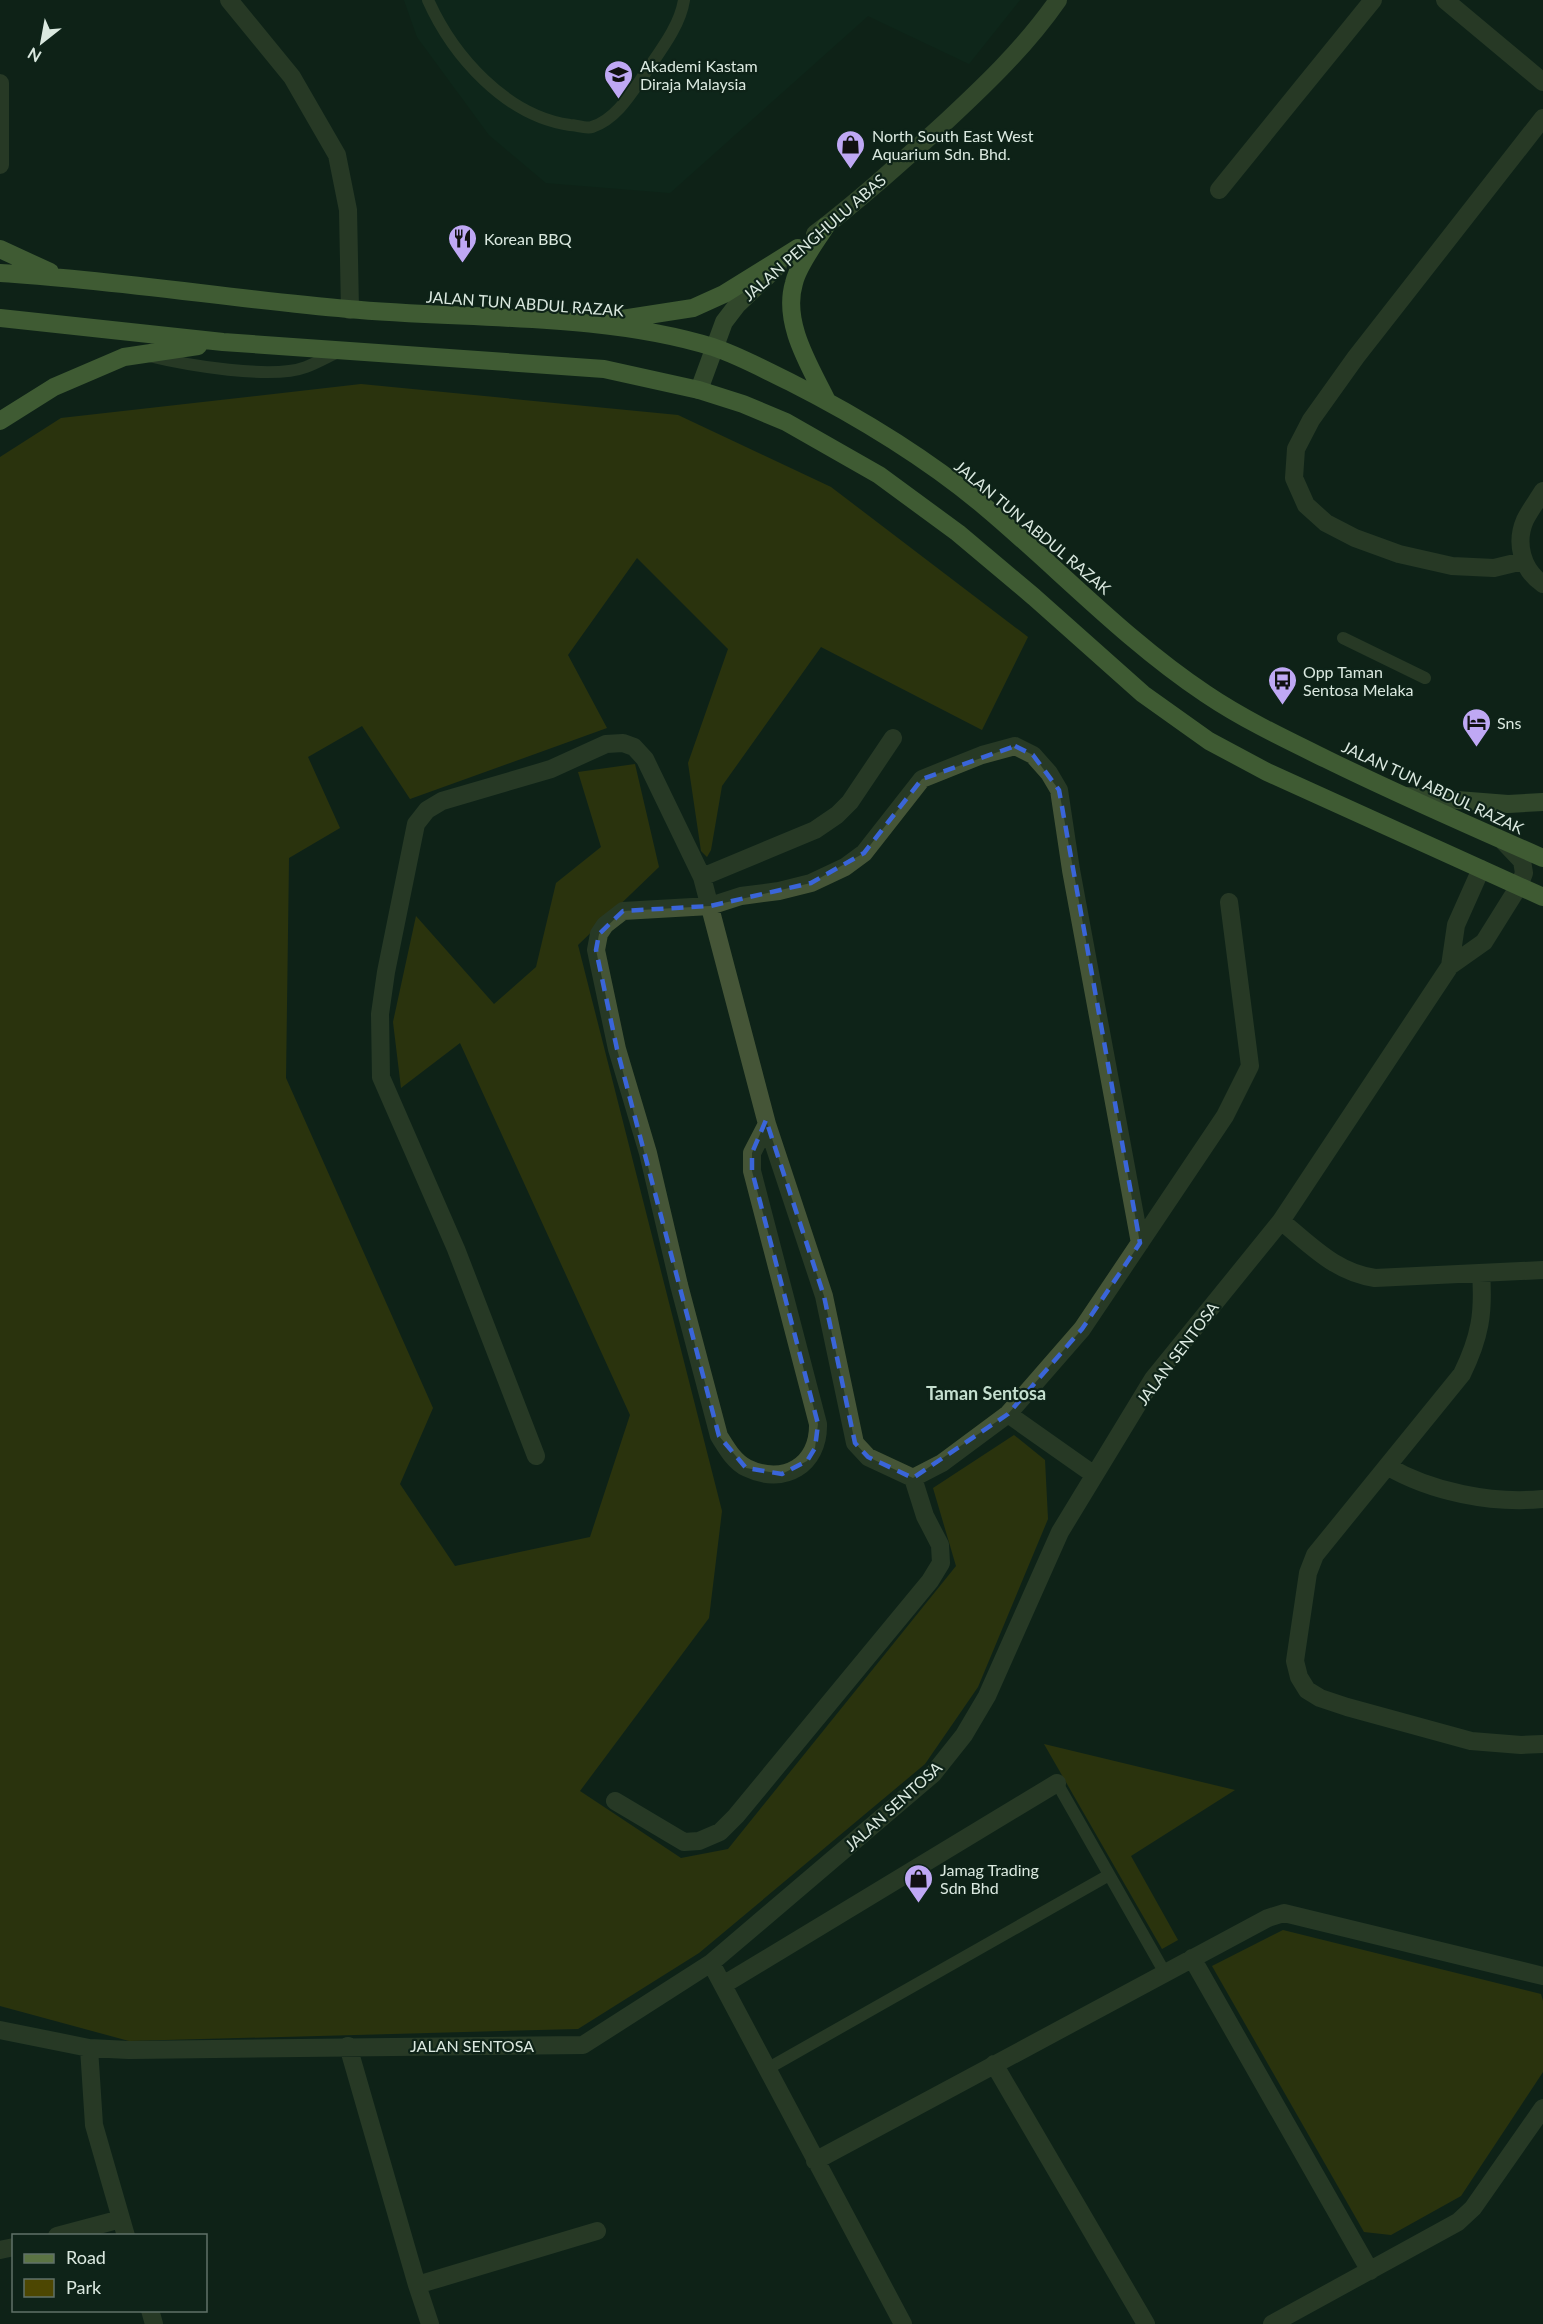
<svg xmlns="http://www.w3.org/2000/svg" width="1543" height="2324" font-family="Lato,sans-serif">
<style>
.built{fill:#0e2c1d}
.green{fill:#4d4702}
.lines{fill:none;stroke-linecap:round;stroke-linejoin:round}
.lane{stroke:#455537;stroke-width:12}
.street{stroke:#455537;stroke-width:18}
.secondary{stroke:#5b7444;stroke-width:18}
.highway{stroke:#7aa155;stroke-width:18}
.marked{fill:none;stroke:#3a65d9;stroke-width:4.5;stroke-dasharray:12 8;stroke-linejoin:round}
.labels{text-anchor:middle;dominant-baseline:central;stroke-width:4.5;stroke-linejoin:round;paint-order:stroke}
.poi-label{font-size:16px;fill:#dbe9e0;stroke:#0e2318;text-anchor:start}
.street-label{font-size:16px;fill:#dbe9e0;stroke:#0e2318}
.neighbourhood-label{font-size:18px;font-weight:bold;fill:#c5dfcf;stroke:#0e2318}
</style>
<rect width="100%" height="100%" fill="#0e2318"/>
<!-- built -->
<path class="built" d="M 404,0 L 1020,0 L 969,64 L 868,16 L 670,193 L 546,183 L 489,135 L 417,37 Z"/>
<!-- green -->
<path class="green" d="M 361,384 L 678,415 L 831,487 L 1028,637 L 982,730 L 821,647 L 722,786 L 711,850 L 707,857 L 701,851 L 688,763 L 728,649 L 637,558 L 568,655 L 607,728 L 410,799 L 362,726 L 308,757 L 340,828 L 289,858 L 286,1078 L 433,1408 L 400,1484 L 455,1566 L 590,1537 L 630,1415 L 460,1043 L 401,1088 L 393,1022 L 416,916 L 494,1004 L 536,967 L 556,883 L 601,847 L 578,772 L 635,764 L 659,867 L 578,945 L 722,1511 L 709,1618 L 580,1791 L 681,1858 L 728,1849 L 956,1566 L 933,1488 L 1014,1435 L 1045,1460 L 1048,1519 L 978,1687 L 925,1764 L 699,1953 L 578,2029 L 129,2041 L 0,2006 L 0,457 L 61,418 Z
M 1044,1744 L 1235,1790 L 1131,1856 L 1178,1940 L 1162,1949 Z
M 1283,1930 L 1541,1994 L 1543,2001 L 1543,2072 L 1461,2196 L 1391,2235 L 1364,2232 L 1212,1966 Z"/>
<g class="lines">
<!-- lane -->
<path class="lane" d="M 428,0 C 453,56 506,116 570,125 C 576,125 586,129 592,127 C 617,119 632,92 646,72 C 660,51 680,26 684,0
M 149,356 C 186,365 272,380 306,367 C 317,363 329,356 340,351
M 1343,638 L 1425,678
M 1057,1783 L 1165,1973
M 767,2069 L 1109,1875"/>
<!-- street -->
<path class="street" d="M 229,0 L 292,77 L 337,155 L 348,210 L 350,310
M 1445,0 L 1543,82
M 0,83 L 0,165
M 1219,190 L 1373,0
M 1543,491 C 1537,501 1530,510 1525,520 C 1515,543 1522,570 1543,584
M 1523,561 L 1494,568 L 1452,566 L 1399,554 L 1355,538 L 1326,523 L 1306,505 L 1294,478 L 1296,449 L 1311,420 L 1356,357 L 1543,118
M 702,877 L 815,830 L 837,815 L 850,802 L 893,738
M 1450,966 L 1456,925 L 1481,869
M 767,1124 L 752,1153 L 752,1171 L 818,1424 C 819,1465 784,1486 747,1468 C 734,1462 726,1447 719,1436 L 679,1285 L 648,1153 L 617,1049 L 596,950 L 599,934 L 605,925 L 623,911 L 710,906 L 741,896 L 779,891 L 811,883 L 845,867 L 864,853 L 922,779 L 982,755 L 1015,746 L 1033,755 L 1049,773 L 1059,790 L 1071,870 L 1140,1243
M 1281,1221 C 1312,1246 1335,1272 1375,1278 L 1543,1270
M 1481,1273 C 1484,1313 1480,1337 1462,1374 L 1315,1555 L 1308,1573 L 1295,1661 L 1299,1677 L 1307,1690 L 1320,1698 L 1347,1707 L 1471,1741 L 1521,1745 L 1543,1744
M 1008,1414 L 1093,1474
M 536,1456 L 456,1249 L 381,1077 L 380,1014 L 386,972 L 416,824 L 427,810 L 442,801 L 551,769 L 606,744 L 623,743 L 634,747 L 645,759 L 702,877 L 767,1124 L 824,1296 L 855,1443 L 868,1457 L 913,1478 L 942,1463 L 1008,1414 L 1082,1329 L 1225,1116 L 1250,1066 L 1229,902
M 1387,1466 C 1431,1492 1492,1504 1543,1499
M 615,1801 L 684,1842 L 699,1841 L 720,1832 L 736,1816 L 930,1581 L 941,1563 L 940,1545 L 925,1516 L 913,1478
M 1192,1958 L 1370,2271
M 711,1963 L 903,2324
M 723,1985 L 1057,1783
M 0,2030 L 89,2048 L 129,2050 L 583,2045 L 711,1963 L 933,1774 L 964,1735 L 987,1696 L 1060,1532 L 1153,1379 L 1281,1221 L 1450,966 L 1484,942 L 1519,886 L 1524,873 L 1522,861 L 1504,842
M 348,2046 L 417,2285 L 430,2324
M 89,2048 L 94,2125 L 126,2236
M 994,2064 L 1146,2324
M 815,2161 L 1268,1918 L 1284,1913 L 1543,1976
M 57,2236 L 121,2219
M 0,2250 L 14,2247
M 417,2285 L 597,2231
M 150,2310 L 154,2324
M 1272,2324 L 1458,2222 L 1473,2208 L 1543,2108"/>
<!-- secondary -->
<path class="secondary" d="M 815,234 C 857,202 897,166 937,130 C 980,90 1024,49 1058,0
M 699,390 L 724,322 L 737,305 L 778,266
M 1406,796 L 1508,804 L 1543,802"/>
<!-- highway -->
<path class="highway" d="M 826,226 C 816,242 798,265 794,283 C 782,323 810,366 827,401
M 0,249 L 50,272
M 0,273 C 117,280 232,299 348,309 C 465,320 600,312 713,347 C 740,356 765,370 790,382 C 859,417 925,457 984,506 C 1058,568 1125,640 1206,694 C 1243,719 1285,739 1326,759 C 1397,794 1470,826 1543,858
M 0,318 L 223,342 L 604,369 L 699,390 L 743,404 L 786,422 L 879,475 L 958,533 L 1034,597 L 1143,694 L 1209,741 L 1267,772 L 1543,897
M 609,321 L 693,308 L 724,294 L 798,248
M 0,421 L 54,387 L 124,357 L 198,346"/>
</g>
<!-- marked area -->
<path d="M0 0H1543V2324H0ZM 1015,746 L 1033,755 L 1059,790 L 1140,1243 L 1082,1329 L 1008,1414 L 913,1478 L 868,1457 L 855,1443 L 824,1296 L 766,1120 L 752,1153 L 752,1171 L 818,1424 L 815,1448 L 807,1461 L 782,1474 L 746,1468 L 719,1436 L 617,1049 L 596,950 L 599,934 L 623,911 L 710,906 L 811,883 L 864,853 L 922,779 Z" fill="#0e2318" fill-opacity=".55" fill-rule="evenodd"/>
<path class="marked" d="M 1015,746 L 1033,755 L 1059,790 L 1140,1243 L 1082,1329 L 1008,1414 L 913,1478 L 868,1457 L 855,1443 L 824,1296 L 766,1120 L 752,1153 L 752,1171 L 818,1424 L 815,1448 L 807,1461 L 782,1474 L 746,1468 L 719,1436 L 617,1049 L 596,950 L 599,934 L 623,911 L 710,906 L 811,883 L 864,853 L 922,779 Z"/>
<!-- icons -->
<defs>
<symbol id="university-pin" viewBox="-11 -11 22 30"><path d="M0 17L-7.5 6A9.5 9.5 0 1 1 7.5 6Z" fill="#bfa8f4" stroke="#0e2318"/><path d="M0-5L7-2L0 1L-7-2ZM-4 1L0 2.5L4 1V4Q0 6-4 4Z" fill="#111"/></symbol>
<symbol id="shop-pin" viewBox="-11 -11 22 30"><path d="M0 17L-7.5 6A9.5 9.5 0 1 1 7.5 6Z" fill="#bfa8f4" stroke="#0e2318"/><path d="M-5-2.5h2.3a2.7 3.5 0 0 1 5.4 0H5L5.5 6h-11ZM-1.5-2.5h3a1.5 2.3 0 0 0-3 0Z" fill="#111"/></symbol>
<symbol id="restaurant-pin" viewBox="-11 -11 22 30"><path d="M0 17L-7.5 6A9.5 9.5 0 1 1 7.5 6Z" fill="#bfa8f4" stroke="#0e2318"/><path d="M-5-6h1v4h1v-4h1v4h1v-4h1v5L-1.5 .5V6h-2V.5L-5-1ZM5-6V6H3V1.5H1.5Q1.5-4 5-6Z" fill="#111"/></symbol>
<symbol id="bus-pin" viewBox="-11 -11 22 30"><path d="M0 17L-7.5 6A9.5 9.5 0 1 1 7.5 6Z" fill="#bfa8f4" stroke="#0e2318"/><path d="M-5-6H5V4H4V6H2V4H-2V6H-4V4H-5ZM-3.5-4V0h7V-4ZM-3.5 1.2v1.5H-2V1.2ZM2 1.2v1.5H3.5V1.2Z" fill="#111"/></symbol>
<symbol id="hotel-pin" viewBox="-11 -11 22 30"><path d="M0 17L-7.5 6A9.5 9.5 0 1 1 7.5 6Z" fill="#bfa8f4" stroke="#0e2318"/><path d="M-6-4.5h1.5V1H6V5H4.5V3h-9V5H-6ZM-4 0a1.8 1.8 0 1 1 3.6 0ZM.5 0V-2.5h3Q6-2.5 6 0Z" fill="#111"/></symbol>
</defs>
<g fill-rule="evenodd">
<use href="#university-pin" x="602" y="58" width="33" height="45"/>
<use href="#shop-pin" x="834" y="128" width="33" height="45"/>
<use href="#restaurant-pin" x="446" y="222" width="33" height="45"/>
<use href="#bus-pin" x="1266" y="664" width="33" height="45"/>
<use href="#hotel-pin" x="1460" y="706" width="33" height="45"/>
<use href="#shop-pin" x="902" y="1862" width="33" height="45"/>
</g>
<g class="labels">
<!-- poi labels -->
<g class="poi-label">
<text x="640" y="65">Akademi Kastam<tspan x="640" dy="18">Diraja Malaysia</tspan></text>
<text x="872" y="135">North South East West<tspan x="872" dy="18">Aquarium Sdn. Bhd.</tspan></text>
<text x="484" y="238">Korean BBQ</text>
<text x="1303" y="671">Opp Taman<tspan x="1303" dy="18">Sentosa Melaka</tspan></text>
<text x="1497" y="722">Sns</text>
<text x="940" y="1869">Jamag Trading<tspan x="940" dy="18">Sdn Bhd</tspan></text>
</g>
<!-- street labels -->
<g class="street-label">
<text transform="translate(814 237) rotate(-41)">JALAN PENGHULU ABAS</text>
<text transform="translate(525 303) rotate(4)">JALAN TUN ABDUL RAZAK</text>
<text transform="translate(1033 527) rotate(40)">JALAN TUN ABDUL RAZAK</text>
<text transform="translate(1433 787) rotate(25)">JALAN TUN ABDUL RAZAK</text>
<text transform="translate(1177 1353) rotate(-53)">JALAN SENTOSA</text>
<text transform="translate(893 1806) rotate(-42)">JALAN SENTOSA</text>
<text x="472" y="2045">JALAN SENTOSA</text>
</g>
<!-- neighbourhood labels -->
<g class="neighbourhood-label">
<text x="986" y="1393">Taman Sentosa</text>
</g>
</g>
<!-- legend -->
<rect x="12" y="2234" width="195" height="78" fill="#0e2318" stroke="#607268" stroke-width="1.5"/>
<rect x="24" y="2254" width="30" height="9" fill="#5b7444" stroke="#607268" stroke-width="1.5"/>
<text x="66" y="2264" font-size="18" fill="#dbe9e0">Road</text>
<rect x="24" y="2279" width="30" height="18" fill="#4d4702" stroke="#607268" stroke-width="1.5"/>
<text x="66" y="2294" font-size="18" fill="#dbe9e0">Park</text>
<!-- north arrow -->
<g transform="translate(42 42) rotate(211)" stroke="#0e2318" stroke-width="4.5" paint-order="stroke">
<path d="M0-4.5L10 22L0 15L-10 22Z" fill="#dbe9e0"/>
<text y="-9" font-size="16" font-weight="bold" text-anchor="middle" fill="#dbe9e0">N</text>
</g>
</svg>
